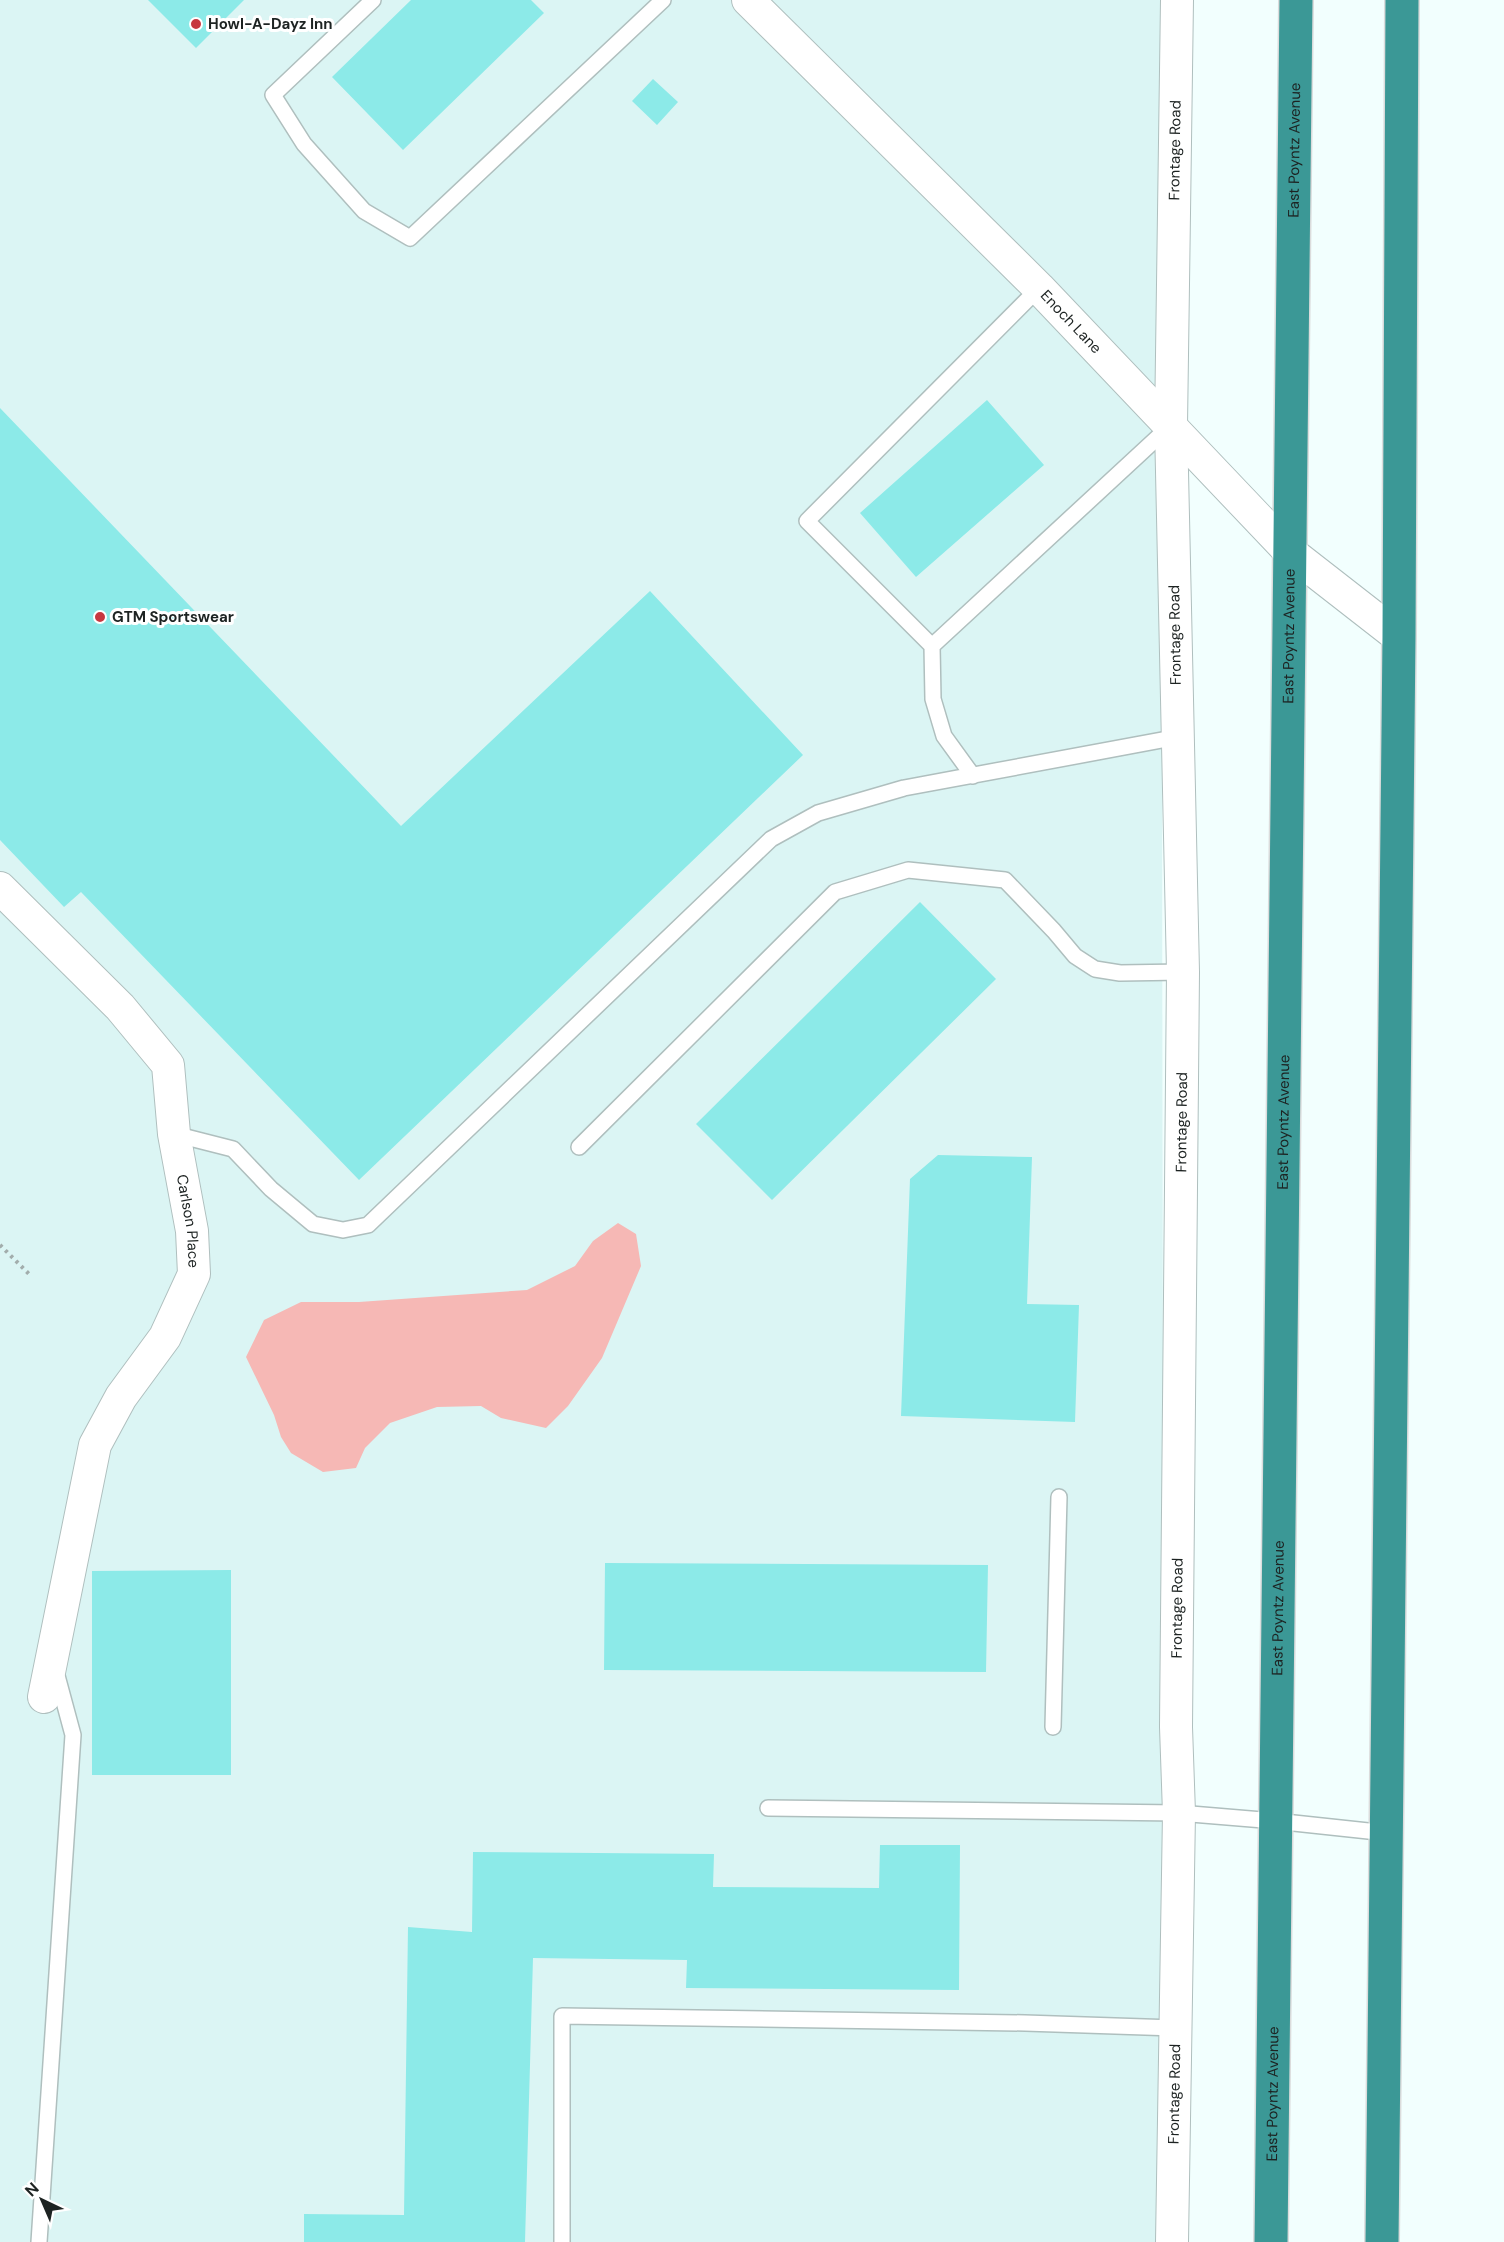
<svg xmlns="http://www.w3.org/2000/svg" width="1504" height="2242" font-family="'DM Sans',sans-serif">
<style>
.built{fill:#dbf5f4}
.forest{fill:#f6b8b5}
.building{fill:#8ceae8}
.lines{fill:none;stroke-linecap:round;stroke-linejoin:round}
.lane-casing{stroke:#afbfbe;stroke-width:18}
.street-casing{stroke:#afbfbe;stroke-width:34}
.highway-casing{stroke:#dbdcdc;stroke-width:36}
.path{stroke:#a2adac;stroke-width:4;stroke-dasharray:3 4.5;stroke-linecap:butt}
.lane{stroke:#fff;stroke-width:15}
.street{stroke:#fff;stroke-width:32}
.highway{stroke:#3b9896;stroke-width:33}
.poi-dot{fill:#c73840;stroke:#fff;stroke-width:2}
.labels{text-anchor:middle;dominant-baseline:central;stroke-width:6;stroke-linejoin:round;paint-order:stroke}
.poi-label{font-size:15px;font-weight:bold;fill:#1d2322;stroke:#fff;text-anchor:start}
.street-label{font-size:15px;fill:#1d2322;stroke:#fff}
</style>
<rect width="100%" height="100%" fill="#f2fffe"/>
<!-- built -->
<path class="built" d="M 0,0 L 1161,0 L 1164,2242 L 0,2242 Z"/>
<!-- forest -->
<path class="forest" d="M 618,1223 L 636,1234 L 641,1266 L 602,1358 L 568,1406 L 546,1428 L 501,1418 L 481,1406 L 437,1407 L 390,1423 L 365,1448 L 356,1468 L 323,1472 L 291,1453 L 281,1437 L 274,1415 L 246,1357 L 264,1320 L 301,1302 L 359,1302 L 527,1290 L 575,1266 L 593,1241 Z"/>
<!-- building -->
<path class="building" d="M 148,0 L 244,0 L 196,48 Z
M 411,0 L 531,0 L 544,13 L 403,150 L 332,77 Z
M 653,79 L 678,102 L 657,125 L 632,101 Z
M 987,400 L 1044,465 L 916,577 L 860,513 Z
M 0,408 L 401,826 L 650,591 L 803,755 L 359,1180 L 81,892 L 64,907 L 0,840 Z
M 920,902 L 996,979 L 772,1200 L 696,1124 Z
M 938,1155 L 1032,1157 L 1027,1304 L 1079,1305 L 1075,1422 L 901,1416 L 910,1179 Z
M 605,1563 L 988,1565 L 986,1672 L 604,1670 Z
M 231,1570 L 231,1775 L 92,1775 L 92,1571 Z
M 880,1845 L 960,1845 L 959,1990 L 686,1988 L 687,1960 L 533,1958 L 525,2242 L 304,2242 L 304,2214 L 404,2215 L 408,1927 L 472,1932 L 473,1852 L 714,1854 L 713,1887 L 879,1888 Z"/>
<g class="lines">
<defs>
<path id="lane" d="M 373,0 L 273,95 L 304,144 L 364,211 L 410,238 L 663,0
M 1039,288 L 807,521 L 932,646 L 1170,426
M 932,646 L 933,699 L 944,736 L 973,776
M 174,1134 L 233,1149 L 271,1189 L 313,1224 L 343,1230 L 368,1225 L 771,839 L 818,813 L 904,788 L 1178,737
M 579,1147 L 835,892 L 908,870 L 1005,880 L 1054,931 L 1075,956 L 1095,969 L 1120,973 L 1183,972
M 1053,1727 L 1059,1497
M 768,1808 L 1179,1813 L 1275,1821 L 1387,1833
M 39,2242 L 73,1735 L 56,1672
M 562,2242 L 562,2016 L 1025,2023 L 1175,2028"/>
<g id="street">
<path id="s1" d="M 748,0 L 1039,288 L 1290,552 L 1399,637"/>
<path id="s2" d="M 0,888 L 120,1007 L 168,1065 L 174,1134 L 192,1231 L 194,1274 L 165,1337 L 121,1397 L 95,1445 L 44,1697"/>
<path id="s3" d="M 1172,2242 L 1179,1813 L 1176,1727 L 1183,972 L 1171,426 L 1177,0"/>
</g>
<g id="highway">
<path id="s4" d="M 1271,2242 L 1296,0"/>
<path d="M 1382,2242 L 1399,637 L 1402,0"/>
</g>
</defs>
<!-- lane casing -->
<use href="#lane" class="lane-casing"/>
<!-- street casing -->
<use href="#street" class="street-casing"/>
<!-- highway casing -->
<use href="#highway" class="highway-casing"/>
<!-- path -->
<path class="path" d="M 0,1245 L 29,1274"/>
<!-- lane -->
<use href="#lane" class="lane"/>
<!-- street -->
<use href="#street" class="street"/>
<!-- highway -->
<use href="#highway" class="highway"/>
</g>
<!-- markers -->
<g class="poi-dot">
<circle cx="196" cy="24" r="6"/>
<circle cx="100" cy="617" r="6"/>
</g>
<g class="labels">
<!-- poi labels -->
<g class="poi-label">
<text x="208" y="24">Howl-A-Dayz Inn</text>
<text x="112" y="617">GTM Sportswear</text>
</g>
<!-- street labels -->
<g class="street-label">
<text stroke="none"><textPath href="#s3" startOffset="2092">Frontage Road</textPath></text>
<text stroke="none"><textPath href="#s4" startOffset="2092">East Poyntz Avenue</textPath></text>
<text stroke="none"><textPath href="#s1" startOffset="456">Enoch Lane</textPath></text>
<text transform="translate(1175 635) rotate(-91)">Frontage Road</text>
<text stroke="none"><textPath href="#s4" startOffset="1606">East Poyntz Avenue</textPath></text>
<text stroke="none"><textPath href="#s3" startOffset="1120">Frontage Road</textPath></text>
<text stroke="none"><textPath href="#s4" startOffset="1120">East Poyntz Avenue</textPath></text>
<text stroke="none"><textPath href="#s2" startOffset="402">Carlson Place</textPath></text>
<text stroke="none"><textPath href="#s3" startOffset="634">Frontage Road</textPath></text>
<text stroke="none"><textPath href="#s4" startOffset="634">East Poyntz Avenue</textPath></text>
<text stroke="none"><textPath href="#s3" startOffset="148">Frontage Road</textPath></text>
<text stroke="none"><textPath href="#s4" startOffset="148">East Poyntz Avenue</textPath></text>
</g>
</g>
<!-- north arrow -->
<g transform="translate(42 2200) rotate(316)" stroke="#ffffff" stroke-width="4.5" paint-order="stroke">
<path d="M0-4.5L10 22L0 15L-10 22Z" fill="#1d2322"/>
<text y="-9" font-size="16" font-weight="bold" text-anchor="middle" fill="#1d2322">N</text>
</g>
</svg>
